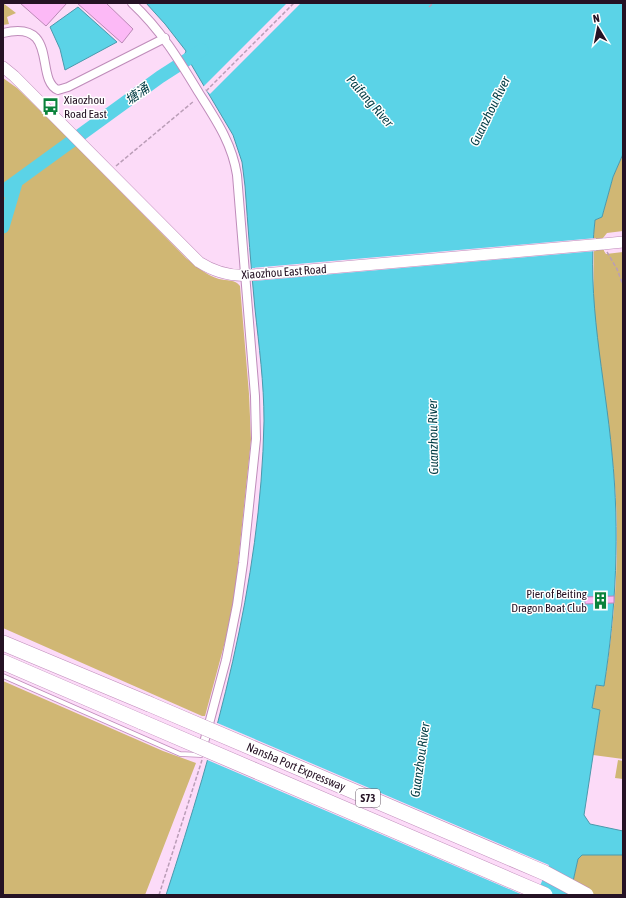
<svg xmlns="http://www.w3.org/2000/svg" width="626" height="898" font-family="'Asap Condensed','Noto Sans SC',sans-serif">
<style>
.green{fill:#d0b774}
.water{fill:#5bd3e7;stroke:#4b99ac}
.pier{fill:#fcdbf8}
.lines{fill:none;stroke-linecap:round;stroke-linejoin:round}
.river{stroke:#5bd3e7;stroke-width:13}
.building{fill:#fcb9f6;stroke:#bb88b6}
.lane-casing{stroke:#bf8cba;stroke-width:5.5}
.street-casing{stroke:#bf8cba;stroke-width:10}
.secondary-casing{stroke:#bf8cba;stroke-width:12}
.highway-casing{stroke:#bf8cba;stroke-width:16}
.path{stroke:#ba9db7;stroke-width:1.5;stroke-dasharray:4 2;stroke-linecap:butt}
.lane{stroke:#fff;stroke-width:4}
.street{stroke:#fff;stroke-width:8}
.secondary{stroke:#fff;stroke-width:11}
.highway{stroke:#fff;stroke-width:15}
.secondary-bridge-casing{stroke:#bf8cba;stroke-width:12;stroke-linecap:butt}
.highway-bridge-casing{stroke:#bf8cba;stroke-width:16;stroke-linecap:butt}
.secondary-bridge{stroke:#fff;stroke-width:11}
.highway-bridge{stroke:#fff;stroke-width:15}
.labels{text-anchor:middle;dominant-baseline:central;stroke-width:3;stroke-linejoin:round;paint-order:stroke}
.shield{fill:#fff;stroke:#665966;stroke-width:1}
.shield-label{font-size:11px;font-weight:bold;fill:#251224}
.poi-label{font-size:12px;fill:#251224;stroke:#fff;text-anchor:start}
.street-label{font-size:12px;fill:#251224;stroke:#fff}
.water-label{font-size:13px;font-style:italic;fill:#003b43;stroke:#fff}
</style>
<rect width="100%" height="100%" fill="#fcdbf8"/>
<!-- green -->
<path class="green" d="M 3,3 L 16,13 L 7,17 L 9,24 L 3,25 Z
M 3,78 L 17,88 L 66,136 L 186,258 C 196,266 206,275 219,279 C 227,281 235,279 240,286 L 249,394 L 251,440 L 235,592 L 226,638 L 205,716 L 202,716 L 3,628 Z
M 623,154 L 623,231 L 607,233 L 603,238 L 604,251 L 606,254 L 623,252 L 623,759 L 593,755 L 600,710 L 592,708 L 596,685 L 604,686 C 615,621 620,553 615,487 C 611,427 599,369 594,309 C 593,283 594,257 594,231 L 595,220 L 602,217 L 613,177 Z
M 3,681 L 163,751 L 196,763 L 145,895 L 3,895 Z
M 618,760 L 623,761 L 623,779 L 615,778 Z
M 582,855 L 623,855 L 623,895 L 570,895 L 578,859 Z"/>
<!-- water -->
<path class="water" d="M 146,3 L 623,3 L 623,154 L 613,177 L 602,217 L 595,220 C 586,299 605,376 612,454 C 620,531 616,610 604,686 L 596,685 L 592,708 L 600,710 L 584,815 L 590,824 L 623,831 L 623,855 L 582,855 L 578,859 L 570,895 L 166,895 C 216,742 261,584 264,421 C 264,383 259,346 255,309 C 251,268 248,227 245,186 L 242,162 L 233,135 L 188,59 L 172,64 L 184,56 L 186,51 L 165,24 Z
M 78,7 L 117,42 L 65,70 L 60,49 L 50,27 Z"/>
<!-- pier -->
<path class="pier" d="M 287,3 L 301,3 L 210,94 L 203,87 Z
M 596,238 L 596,251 L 253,281 L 252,268 Z
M 215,722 L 549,865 L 536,895 L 523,895 L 205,759 Z"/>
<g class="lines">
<!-- river -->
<path class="river" d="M 3,191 L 160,77 L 202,50
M 3,227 L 16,183"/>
</g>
<!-- building -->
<path class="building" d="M 20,3 L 67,3 L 46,26 Z
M 77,3 L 106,3 L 133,29 L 122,43 Z
M 614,596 L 614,603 L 585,604 L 585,597 Z"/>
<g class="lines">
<defs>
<path id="lane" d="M 3,676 L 180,754 L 201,755"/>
<path id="street" d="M 132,3 C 161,30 179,60 199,93 C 216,120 232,143 237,175 L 255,396 L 256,439 L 243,563 L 237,605 L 226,660 L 202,750
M 3,33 C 60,19 34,80 58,90 L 68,87 L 165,38"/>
<path id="secondary" d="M 3,67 L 14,76 L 199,262 C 216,273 232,277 252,275
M 603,244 L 623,242"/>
<path id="highway" d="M 3,643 L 149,704
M 3,662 L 142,722"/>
</defs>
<!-- lane casing -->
<use href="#lane" class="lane-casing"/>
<!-- street casing -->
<use href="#street" class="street-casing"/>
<!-- secondary casing -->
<use href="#secondary" class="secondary-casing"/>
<!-- highway casing -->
<use href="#highway" class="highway-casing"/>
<!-- path -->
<path class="path" d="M 429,7 L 433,3
M 206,91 L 294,3
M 116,166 L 194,101
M 607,252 L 617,269 L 623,285
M 159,895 L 202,760"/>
<!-- lane -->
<use href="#lane" class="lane"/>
<!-- street -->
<use href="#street" class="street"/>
<!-- secondary -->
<use href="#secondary" class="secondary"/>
<!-- highway -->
<use href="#highway" class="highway"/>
<defs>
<path id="secondary-bridge" d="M 252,275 L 603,244"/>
<path id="highway-bridge" d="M 149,704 L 545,873 L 586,895
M 142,722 L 545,895"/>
</defs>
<!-- secondary-bridge casing -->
<use href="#secondary-bridge" class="secondary-bridge-casing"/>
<!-- highway-bridge casing -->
<use href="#highway-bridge" class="highway-bridge-casing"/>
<!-- secondary-bridge -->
<use href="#secondary-bridge" class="secondary-bridge"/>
<!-- highway-bridge -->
<use href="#highway-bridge" class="highway-bridge"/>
</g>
<!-- icons -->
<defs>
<symbol id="bus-bare" viewBox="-9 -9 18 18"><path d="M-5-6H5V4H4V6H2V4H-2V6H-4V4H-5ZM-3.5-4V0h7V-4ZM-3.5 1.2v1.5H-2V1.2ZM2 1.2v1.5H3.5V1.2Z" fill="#0a823b" stroke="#fff" stroke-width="2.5" paint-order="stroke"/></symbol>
<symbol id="building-bare" viewBox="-9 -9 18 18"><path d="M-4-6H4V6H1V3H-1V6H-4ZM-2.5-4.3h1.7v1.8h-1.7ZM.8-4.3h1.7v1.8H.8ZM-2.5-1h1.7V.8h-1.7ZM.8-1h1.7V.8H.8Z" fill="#0a823b" stroke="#fff" stroke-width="2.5" paint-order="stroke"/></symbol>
</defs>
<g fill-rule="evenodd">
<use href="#bus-bare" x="38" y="94" width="25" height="25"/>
<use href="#building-bare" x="588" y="588" width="25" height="25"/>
</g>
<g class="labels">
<!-- shield labels -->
<rect class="shield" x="356" y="789" width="24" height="18" rx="3"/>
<g class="shield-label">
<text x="368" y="798">S73</text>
</g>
<!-- poi labels -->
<g class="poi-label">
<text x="64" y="100">Xiaozhou<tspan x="64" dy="14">Road East</tspan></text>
<text x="587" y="594" text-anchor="end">Pier of Beiting<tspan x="587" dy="14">Dragon Boat Club</tspan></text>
</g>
<!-- street labels -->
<g class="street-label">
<text transform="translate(284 272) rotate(-4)">Xiaozhou East Road</text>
<text transform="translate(296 767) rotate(23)">Nansha Port Expressway</text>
</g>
<!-- water labels -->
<g class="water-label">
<text transform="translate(137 94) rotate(-36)">塘涌</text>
<text transform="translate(370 101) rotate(49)">Paifang River</text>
<text transform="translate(490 111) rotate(-64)">Guanzhou River</text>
<text transform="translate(433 437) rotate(-91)">Guanzhou River</text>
<text transform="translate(420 760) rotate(-82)">Guanzhou River</text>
</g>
</g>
<!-- border -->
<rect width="626" height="898" fill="none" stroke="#251224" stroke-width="8"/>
<!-- north arrow -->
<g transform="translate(598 28) rotate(350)" stroke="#ffffff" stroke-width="3" paint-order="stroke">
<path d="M0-3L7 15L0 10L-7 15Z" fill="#251224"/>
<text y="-6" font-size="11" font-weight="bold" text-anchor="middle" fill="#251224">N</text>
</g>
</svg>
